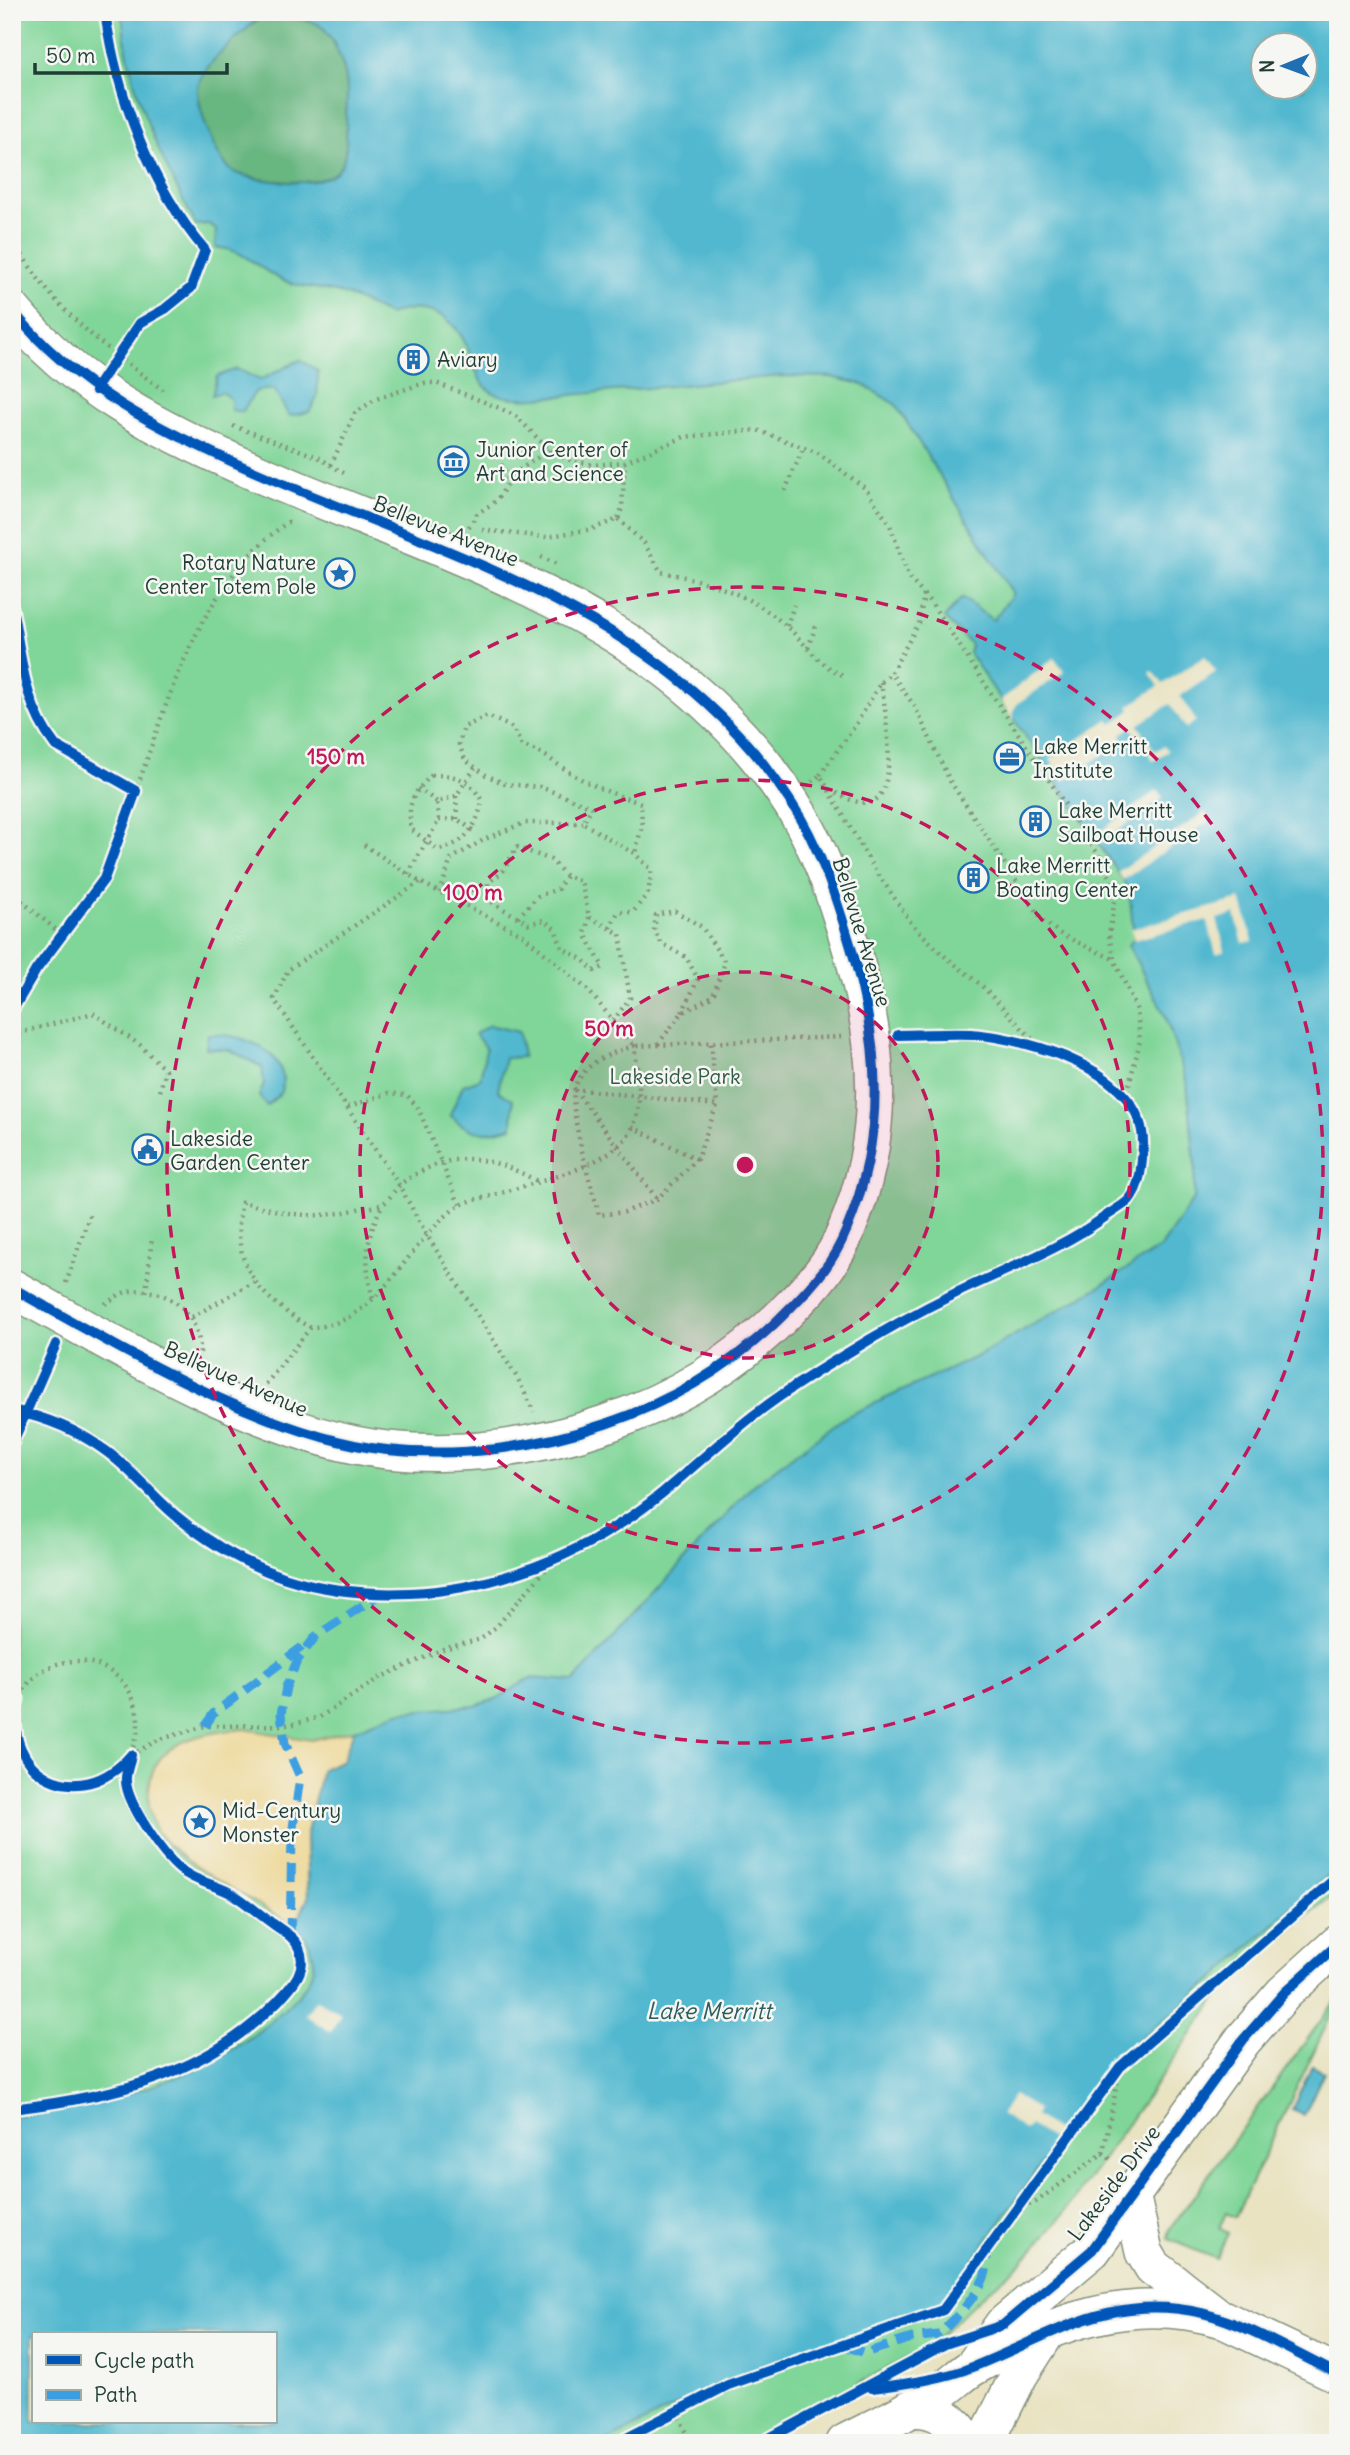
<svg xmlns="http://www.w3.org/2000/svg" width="1350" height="2455" font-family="Delius,sans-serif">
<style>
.green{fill:#80d598;stroke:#508966;stroke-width:2;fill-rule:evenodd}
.forest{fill:#68b680;stroke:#447a5a;stroke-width:2}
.sand{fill:#eeda9e;stroke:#868c69;stroke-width:2}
.water{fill:#51b8cf;stroke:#387a82;stroke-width:2;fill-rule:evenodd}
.pier{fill:#e9e3c2}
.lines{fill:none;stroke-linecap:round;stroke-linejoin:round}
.minor-casing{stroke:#84907b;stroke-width:40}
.path{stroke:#84907b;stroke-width:4.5;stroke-dasharray:2 5;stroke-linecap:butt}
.minor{stroke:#fff;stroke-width:37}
.quiet{stroke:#3c9ee2;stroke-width:9;stroke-dasharray:18 9;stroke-linecap:butt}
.cycleway-casing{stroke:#f6f6f2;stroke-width:15}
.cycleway{stroke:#0057b8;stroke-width:10}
.ring{fill:none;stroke:#c2185b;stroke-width:3.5;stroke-dasharray:12 9}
.labels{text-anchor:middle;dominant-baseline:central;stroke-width:5;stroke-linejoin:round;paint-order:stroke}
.poi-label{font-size:21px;fill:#1f3d34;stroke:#f6f6f2;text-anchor:start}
.street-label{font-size:21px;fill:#1f3d34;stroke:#f6f6f2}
.park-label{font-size:21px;fill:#325b48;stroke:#f6f6f2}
.water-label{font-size:23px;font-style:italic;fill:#2c5c5b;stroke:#f6f6f2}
.centre{fill:#c2185b;stroke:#f6f6f2;stroke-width:3.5}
.ring-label{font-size:21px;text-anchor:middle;font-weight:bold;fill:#c2185b;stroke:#f6f6f2;stroke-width:5;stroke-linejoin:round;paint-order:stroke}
</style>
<rect width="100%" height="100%" fill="#f6f6f2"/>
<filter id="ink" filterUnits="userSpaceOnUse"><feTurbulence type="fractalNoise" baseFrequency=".0143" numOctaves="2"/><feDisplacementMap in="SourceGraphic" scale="14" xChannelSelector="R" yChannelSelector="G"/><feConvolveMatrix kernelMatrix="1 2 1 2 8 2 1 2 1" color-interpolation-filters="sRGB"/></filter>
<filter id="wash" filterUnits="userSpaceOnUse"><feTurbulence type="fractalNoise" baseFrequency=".00686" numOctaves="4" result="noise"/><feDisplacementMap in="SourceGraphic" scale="28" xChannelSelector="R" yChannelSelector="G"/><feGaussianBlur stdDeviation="1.57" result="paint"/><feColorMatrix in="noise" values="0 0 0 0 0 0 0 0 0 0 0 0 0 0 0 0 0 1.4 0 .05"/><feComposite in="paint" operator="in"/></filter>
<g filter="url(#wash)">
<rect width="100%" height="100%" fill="#e9e3c2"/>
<!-- green -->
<path class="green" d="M 12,12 L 1338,12 L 1338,1892 L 1284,1933 L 1224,1988 L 1063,2215 L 1019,2265 L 973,2304 L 930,2346 L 747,2443 L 12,2443 L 12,259 L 17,255 L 12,247 ZM 1262,46 L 1304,46 L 1304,88 L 1262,88 ZM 33,2334 L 275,2334 L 275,2422 L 33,2422 Z
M 1338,1997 L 1338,2007 L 1335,2007 L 1235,2217 L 1226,2213 L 1219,2228 L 1228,2233 L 1216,2259 L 1168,2239 L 1170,2229 Z"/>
<!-- forest -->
<path class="forest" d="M 260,17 C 311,20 326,12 343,66 C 349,84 347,100 346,119 C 346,133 348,153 341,166 C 328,191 259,182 236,173 C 217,165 197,109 198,88 C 200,66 243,33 260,17 Z"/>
<!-- sand -->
<path class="sand" d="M 244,1729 L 311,1740 L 354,1730 L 343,1760 L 306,1837 L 308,1898 L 295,1927 C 260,1902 175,1864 156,1829 C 147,1812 147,1795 151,1777 C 161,1738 211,1732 244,1729 Z"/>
<!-- water -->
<path class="water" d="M 122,12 L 1338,12 L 1338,1865 L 1214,1979 L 1118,2056 L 942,2304 L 924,2314 L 771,2363 L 701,2393 L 604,2443 L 12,2443 L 12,2117 C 115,2102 226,2076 298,1995 C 318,1972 320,1948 295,1927 L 308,1898 L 306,1837 L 322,1769 L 343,1760 L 354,1730 L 398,1712 L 475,1706 L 498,1698 L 530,1678 L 574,1681 L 754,1484 L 845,1417 L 978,1356 L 1097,1288 L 1161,1247 L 1194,1198 L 1195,1165 L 1187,1083 L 1165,1015 L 1128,945 L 1134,939 L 1130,898 L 1123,880 L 969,653 L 971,644 L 944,618 L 962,598 L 993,620 L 1013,594 L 896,405 L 862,384 L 831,377 L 781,376 L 537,398 C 459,403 488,361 451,323 C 439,311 418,307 401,311 C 396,312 391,316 387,314 C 372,307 358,299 343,294 C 322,288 296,288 276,277 C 256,266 239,247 215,248 L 216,230 L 209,224 L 196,225 C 160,158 127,89 122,12 ZM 260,17 C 311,20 326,12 343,66 C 349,84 347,100 346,119 C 346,133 348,153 341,166 C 328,191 259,182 236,173 C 217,165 197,109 198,88 C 200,65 243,33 260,17 ZM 1262,46 L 1304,46 L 1304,88 L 1262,88 ZM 33,2334 L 275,2334 L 275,2422 L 33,2422 Z
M 300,360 L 318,371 L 317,398 L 309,412 L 289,416 L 274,389 L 256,391 L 242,412 L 231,410 L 231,399 L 221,392 L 212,395 L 217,376 L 237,369 L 260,380 Z
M 489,1025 L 519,1032 L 523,1057 L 505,1058 L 498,1091 L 513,1100 L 512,1127 C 483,1135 472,1136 450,1115 L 463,1085 L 480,1079 L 486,1049 L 475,1034 Z
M 208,1034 C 241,1033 290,1050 282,1092 L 267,1106 L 259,1096 L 264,1084 L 262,1067 L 230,1050 L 206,1048 Z
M 1312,2066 L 1324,2072 L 1304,2115 L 1292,2109 Z"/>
<!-- pier -->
<path class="pier" d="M 1205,656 L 1216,672 L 1180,696 L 1196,721 L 1186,728 L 1170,704 L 1138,725 L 1155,751 L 1164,746 L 1168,751 L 1153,761 L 1131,727 L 1121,734 L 1123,741 L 1064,781 L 1059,773 L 1054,776 L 1049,769 L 1054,765 L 1050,759 L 1108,719 L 1112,724 L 1131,710 L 1129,706 L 1159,686 L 1150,673 L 1153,671 L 1163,684 Z
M 1054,658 L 1064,672 L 1018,703 L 1013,711 L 1014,722 L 1001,700 Z
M 1157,790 L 1163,798 L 1101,843 L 1095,835 Z
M 1205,812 L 1210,820 L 1123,880 L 1118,872 Z
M 1241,899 L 1253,941 L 1243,943 L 1235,914 L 1217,919 L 1225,951 L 1216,954 L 1207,920 L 1134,940 L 1131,929 Z
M 316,2000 L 341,2013 L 331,2032 L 305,2015 Z
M 1014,2094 L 1038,2110 L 1035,2116 L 1061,2134 L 1056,2142 L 1030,2125 L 1025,2130 L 1001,2114 Z"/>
</g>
<g filter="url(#ink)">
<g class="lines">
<defs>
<path id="minor" d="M 12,310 C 76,389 162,431 253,471 C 450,557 669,612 792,804 C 819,845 836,897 850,944 C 880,1040 887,1136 846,1231 C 834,1261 815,1283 792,1306 C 691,1413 532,1465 387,1450 C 265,1437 119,1347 12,1288
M 1131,2194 L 1144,2252 L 1153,2267 L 1213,2313
M 973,2367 L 1003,2325 L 1092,2250 L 1243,2040 L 1284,1993 L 1338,1944
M 910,2409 C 935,2406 956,2421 968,2443
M 845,2443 C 878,2426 913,2410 944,2389 C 954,2382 963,2373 973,2367 C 1051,2322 1133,2292 1222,2319 L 1338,2374
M 985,2443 L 1019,2375 L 1046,2333"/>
</defs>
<!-- minor casing -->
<use href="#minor" class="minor-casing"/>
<!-- path -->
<path class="path" d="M 105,12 C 117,96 150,185 205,250 L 191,288 L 165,309 L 140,323 L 115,356
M 12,236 C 47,306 102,345 163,390
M 233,426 L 318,457 L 347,475
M 501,464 L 508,481
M 331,465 L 355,413 L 376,399 L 424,383 L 436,383 L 502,409 L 517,417 L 549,450 L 565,459 L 594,465 L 625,462 L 684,437 L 757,430 L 818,453 L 865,488 L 890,525 L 909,578 L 932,604 L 1106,866 L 1115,899 L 1109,935 L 1114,959 L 1137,1010 L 1140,1041 L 1126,1097
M 785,491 L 804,446
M 618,519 L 644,543 L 661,572 C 707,581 749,593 785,625 C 806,643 816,664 843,675
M 469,527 L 477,514 L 496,501 L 515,473 L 549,450
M 482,530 L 545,537 L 592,529 L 618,519 L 622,508 L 625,462
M 541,557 L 559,565
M 924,594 L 919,623 L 891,673 L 915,707 L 950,781 L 1042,920 L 1062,935 L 1113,959
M 12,607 C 22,657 22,702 55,745 L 136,791 C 169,696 201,582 288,522 L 291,523
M 787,626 L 794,605
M 808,648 L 816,626
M 432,775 C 458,775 469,779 482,801 C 477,827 465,844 438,850 L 411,829 C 407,802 413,793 432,775 Z
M 820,775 L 855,726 L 881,682 L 891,673
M 812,782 L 820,775 L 872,865 L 912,924 L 942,954 L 981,985 L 1042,1049
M 418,788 L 437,802
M 830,790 C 841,795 858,806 871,802 C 901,792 884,705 881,682
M 456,796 L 457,819
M 439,820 L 457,819 L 473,830
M 364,845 L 420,882 L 523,935 L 588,990 L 634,1046 L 841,1037
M 408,874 L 439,820 L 437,802 L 456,796 L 475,768
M 420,882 L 288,970 L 274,999 L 399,1185 L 428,1237 L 518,1379 L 534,1412
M 440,893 L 451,859 L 485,839 L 524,823 L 583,823
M 12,903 L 17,897 L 62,935
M 518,917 L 538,896 L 558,889 L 566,876
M 589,917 L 585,934 L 603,967 L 594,971 L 582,959 L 562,948 L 555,929 L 544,920 L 529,924 L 488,900 L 488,883 L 503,871 L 517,847 L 551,860 L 566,876 L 581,881 L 589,917 L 620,934 L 630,998 L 613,1021
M 610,928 L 618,912 L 633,912 L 648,893 L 652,870 L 635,854 L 583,823 L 592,807 L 540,787 L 505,784 L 486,775 L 465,760 L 459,744 L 464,727 L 488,716 L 513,728 L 522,746 C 546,752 557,766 579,778 C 599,789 619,796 641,803 L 642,825 L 635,854
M 12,1035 L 93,1013 L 140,1045 L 165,1070 L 160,1092
M 658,1044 L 682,1013 L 713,996 L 725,962 L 702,927 L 675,911 L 656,915 L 654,931 L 662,944 L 686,957 L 698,979 L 682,1013
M 574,1089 L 717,1105
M 575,1090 L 657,1199
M 348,1107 L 389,1093 L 407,1095 L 418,1108 L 460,1206
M 632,1127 L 697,1159
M 66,1283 L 90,1214
M 146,1292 L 152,1238
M 373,1298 C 363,1264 366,1235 383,1204
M 105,1304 C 113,1299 122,1292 130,1291 C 170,1287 200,1314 200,1353
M 192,1317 L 254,1282
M 311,1327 C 300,1323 292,1316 283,1309 C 246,1282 232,1247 242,1202 C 288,1214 311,1221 358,1209 C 365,1208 378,1207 384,1203 C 391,1198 395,1188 402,1183 C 450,1149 487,1154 537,1181
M 266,1384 L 311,1327 C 380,1327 408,1238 459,1206 C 469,1200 484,1198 495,1195 C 534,1182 585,1173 618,1146 C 648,1121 639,1080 634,1046 C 610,1053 584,1062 575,1088 C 567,1109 593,1190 599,1215 L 625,1212 L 657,1199 L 697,1159 L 717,1105 L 711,1041
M 12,1444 L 56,1345
M14 1723a62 62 0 1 1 124 0a62 62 0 1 1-124 0Z
M 131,1755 L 158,1740 L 205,1726 L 290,1725 L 320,1717 L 379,1678 L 443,1649 L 481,1639 L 497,1626 L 553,1561
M 12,2109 C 117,2097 208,2074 283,1995 C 301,1977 310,1957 290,1936
M 1103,2153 L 1110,2159
M 1016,2211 L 1036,2202 L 1103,2153 L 1120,2069
M 676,2411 L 692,2443
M 615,2443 L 728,2385 L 943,2310 L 1120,2067 L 1338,1876"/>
<!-- minor -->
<use href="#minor" class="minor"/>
<!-- quiet -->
<path class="quiet" d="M 205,1726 L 213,1714 L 302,1647
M 290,1936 L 292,1835 L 300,1777 L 285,1743 L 281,1714 L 286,1687 L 297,1661 L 316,1636 L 379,1595
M 845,2346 L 865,2353 L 912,2338 L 939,2335 C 957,2315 994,2283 986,2254"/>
<defs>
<path id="cycleway" d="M 12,310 C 76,389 162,431 253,471 C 450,557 669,612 792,804 C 819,845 836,897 850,944 C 880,1040 887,1136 846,1231 C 834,1261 815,1283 792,1306 C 691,1413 532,1465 387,1450 C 265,1437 119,1347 12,1288
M 95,390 L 140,323 L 165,309 L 191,288 L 205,250 C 150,185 117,96 105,12
M 12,607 C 22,657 22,702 55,745 L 136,791 L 104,879 L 36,970 L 12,1011
M 12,1410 C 43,1417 77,1430 103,1449 C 130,1467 150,1494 175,1515 C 246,1574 319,1597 410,1593 C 486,1590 563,1562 626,1520 C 671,1490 709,1450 753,1416 C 781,1394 811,1375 841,1357 C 878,1334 917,1312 956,1293 C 1008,1268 1062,1249 1109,1214 C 1115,1210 1124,1205 1129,1200 C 1141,1186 1142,1162 1143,1145 C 1145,1071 1030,1039 972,1034 C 947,1033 922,1035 898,1035
M 12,1444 L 56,1344
M 12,1696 L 18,1699 C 0,1776 80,1815 131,1755
M 12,2109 C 112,2097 204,2076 277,2002 C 291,1987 309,1970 299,1948 C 295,1937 281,1930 272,1923 C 259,1914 247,1903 234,1895 C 218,1885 195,1882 181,1870 C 163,1856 127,1804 126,1781 C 125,1773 130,1763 131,1755
M 872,2388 C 905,2384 944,2379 975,2366 C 1055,2334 1111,2292 1202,2313 C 1247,2324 1296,2354 1338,2374
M 615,2443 L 728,2385 L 943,2310 L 1120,2067 L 1338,1876
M 760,2443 L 945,2344 L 1003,2325 L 1092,2250 L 1243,2040 L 1284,1993 L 1338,1944"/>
</defs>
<!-- cycleway casing -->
<use href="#cycleway" class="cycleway-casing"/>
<!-- cycleway -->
<use href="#cycleway" class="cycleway"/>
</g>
</g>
<!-- distance rings -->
<circle cx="745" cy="1165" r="193" fill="#c2185b" fill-opacity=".12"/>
<g class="ring">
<circle cx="745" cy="1165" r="193"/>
<circle cx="745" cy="1165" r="385"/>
<circle cx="745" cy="1165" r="578"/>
</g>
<!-- icons -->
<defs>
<symbol id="building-ring" viewBox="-11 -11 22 22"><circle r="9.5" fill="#f6f6f2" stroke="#1f6fb2" stroke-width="1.5"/><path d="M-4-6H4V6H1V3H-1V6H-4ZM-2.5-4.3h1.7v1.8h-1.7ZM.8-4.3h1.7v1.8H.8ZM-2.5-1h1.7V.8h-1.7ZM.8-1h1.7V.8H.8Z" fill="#1f6fb2"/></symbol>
<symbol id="museum-ring" viewBox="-11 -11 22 22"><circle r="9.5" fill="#f6f6f2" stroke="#1f6fb2" stroke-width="1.5"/><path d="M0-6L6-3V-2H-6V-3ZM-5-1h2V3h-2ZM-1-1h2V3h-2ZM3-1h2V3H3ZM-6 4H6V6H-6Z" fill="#1f6fb2"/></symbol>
<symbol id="sight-ring" viewBox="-11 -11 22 22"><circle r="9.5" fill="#f6f6f2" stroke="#1f6fb2" stroke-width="1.5"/><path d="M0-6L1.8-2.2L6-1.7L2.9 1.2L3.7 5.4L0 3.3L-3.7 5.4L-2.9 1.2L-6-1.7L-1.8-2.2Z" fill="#1f6fb2"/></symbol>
<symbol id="office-ring" viewBox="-11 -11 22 22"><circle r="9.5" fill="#f6f6f2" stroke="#1f6fb2" stroke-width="1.5"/><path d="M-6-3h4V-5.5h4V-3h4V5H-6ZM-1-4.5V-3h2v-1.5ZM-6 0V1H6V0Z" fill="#1f6fb2"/></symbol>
<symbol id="civic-ring" viewBox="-11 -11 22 22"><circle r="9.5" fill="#f6f6f2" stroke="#1f6fb2" stroke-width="1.5"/><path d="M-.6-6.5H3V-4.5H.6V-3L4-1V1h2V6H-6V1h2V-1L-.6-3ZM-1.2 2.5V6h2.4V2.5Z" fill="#1f6fb2"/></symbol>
</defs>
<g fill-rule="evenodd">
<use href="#building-ring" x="396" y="342" width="35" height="35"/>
<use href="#museum-ring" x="436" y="444" width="35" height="35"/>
<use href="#sight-ring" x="322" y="556" width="35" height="35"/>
<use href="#office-ring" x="992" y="740" width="35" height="35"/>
<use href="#building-ring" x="1018" y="804" width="35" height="35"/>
<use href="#building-ring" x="956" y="860" width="35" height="35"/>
<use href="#civic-ring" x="130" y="1132" width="35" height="35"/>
<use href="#sight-ring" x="182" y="1804" width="35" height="35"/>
</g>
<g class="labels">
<!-- poi labels -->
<g class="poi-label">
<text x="437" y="359">Aviary</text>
<text x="476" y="449">Junior Center of<tspan x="476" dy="24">Art and Science</tspan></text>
<text x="316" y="562" text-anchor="end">Rotary Nature<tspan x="316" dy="24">Center Totem Pole</tspan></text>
<text x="1033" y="746">Lake Merritt<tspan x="1033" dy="24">Institute</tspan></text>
<text x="1058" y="810">Lake Merritt<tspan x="1058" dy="24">Sailboat House</tspan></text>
<text x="996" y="865">Lake Merritt<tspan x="996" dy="24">Boating Center</tspan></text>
<text x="170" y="1138">Lakeside<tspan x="170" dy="24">Garden Center</tspan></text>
<text x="222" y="1810">Mid-Century<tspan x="222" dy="24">Monster</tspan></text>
</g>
<!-- street labels -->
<g class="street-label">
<text transform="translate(446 531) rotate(22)">Bellevue Avenue</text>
<text transform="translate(862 932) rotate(73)">Bellevue Avenue</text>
<text transform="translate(236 1379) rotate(24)">Bellevue Avenue</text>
<text transform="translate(1114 2183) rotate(-53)">Lakeside Drive</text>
</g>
<!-- park labels -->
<g class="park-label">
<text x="675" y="1076">Lakeside Park</text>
</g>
<!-- water labels -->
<g class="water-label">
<text x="709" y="2010">Lake Merritt</text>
</g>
</g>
<circle cx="745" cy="1165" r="10" class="centre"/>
<g class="ring-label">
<text x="336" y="764">150 m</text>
<text x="473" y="900">100 m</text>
<text x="609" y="1036">50 m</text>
</g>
<!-- margin -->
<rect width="1350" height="2455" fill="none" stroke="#f6f6f2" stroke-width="42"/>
<!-- legend -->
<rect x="32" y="2332" width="245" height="91" fill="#f6f6f2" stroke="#a0aca6" stroke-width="2"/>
<rect x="46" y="2355" width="35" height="10" fill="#0057b8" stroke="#a0aca6" stroke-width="2"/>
<text x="94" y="2368" font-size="21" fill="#1f3d34">Cycle path</text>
<rect x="46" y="2390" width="35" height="10" fill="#3c9ee2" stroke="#a0aca6" stroke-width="2"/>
<text x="94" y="2402" font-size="21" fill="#1f3d34">Path</text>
<!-- north arrow -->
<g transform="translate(1284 66) rotate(269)"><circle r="33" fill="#f6f6f2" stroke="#a0aca6" stroke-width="2"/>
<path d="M0-5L12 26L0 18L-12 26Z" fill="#1f6fb2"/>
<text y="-10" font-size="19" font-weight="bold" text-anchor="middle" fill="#1f3d34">N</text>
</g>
<!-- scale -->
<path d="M35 63v10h192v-10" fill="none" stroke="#1f3d34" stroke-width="3.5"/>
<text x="46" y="63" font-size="21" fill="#1f3d34" stroke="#f6f6f2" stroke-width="5" paint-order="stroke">50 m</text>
</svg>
